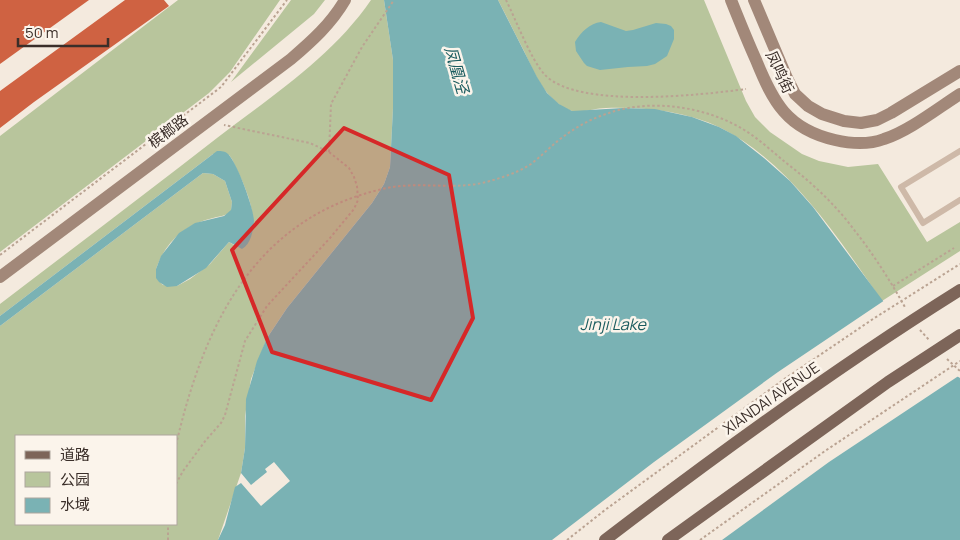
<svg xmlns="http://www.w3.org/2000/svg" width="960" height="540" font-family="Manrope,'Noto Sans SC',sans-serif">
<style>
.green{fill:#b8c59c;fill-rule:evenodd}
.water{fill:#7ab2b4}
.pier{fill:#f4eade}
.building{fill:#cf6242}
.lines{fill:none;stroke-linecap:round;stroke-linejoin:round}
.path{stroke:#baa392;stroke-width:2;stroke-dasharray:2.5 2.5;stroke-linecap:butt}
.lane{stroke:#ceb9a8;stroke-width:6}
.secondary{stroke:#a28879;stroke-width:12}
.primary{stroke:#7d6559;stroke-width:12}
.marked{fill:#d62828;fill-opacity:0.2;stroke:#d62828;stroke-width:4;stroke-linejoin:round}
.labels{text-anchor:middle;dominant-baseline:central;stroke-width:5;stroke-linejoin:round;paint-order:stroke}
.street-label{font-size:15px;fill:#3a2e29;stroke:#fbf4eb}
.water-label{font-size:16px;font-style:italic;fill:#1b5c5f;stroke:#fbf4eb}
</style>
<rect width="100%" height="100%" fill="#f4eade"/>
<!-- green -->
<path class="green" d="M 178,0 L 280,0 L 230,72 L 209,93 L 0,252 L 0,136 Z
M 291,0 L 325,0 L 314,14 L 231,82 Z
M 371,0 L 384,0 L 393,60 L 393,108 L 390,167 L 384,184 L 372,203 L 287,308 L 267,338 L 251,379 L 245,416 L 245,448 L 241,473 L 218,540 L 0,540 L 0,326 L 203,173 L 213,174 L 225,181 L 232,202 L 231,211 C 226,216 220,216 213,218 C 187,224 168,239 158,264 C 154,272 156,279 163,285 L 177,286 L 190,279 L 210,264 L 229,242 L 237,247 L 250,237 C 259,211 243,183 232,159 L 229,155 L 213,154 L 0,316 L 0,304 C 72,249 145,194 217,138 C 272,96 332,57 371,0 ZM 16,436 L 176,436 L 176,524 L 16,524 Z
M 498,0 L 704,0 L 746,101 L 755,117 L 770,132 L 802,154 L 819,161 L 848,167 L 878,164 L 927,242 L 960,222 L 960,251 L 882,301 C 839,239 790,163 721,128 C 685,111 645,107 606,108 C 596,108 583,113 572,111 C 565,109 558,104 553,99 C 539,86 532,68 524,51 C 515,34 507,17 498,0 Z"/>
<!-- water -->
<path class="water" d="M 384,0 L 498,0 L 537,77 L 547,93 L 559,104 L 572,111 L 623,108 L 655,109 L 692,117 L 719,127 L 736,136 L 764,158 L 790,181 L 813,207 L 910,337 L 947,370 L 960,378 L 960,540 L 218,540 L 225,525 L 235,487 L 241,483 L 261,506 L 290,481 L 274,462 L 265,469 L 267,472 L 251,485 L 241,473 L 245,448 L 246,399 L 257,361 L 267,338 L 287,308 L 372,203 L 384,184 L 390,167 L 393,108 L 393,60 Z
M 601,22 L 626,31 L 633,30 L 656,23 L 666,24 L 671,26 L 674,30 L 674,39 L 667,56 L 655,64 L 647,66 L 628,67 L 600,70 L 587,66 L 584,63 L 576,51 L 575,42 C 581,32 590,23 601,22 Z
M 217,151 C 222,151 225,151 228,154 C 237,162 254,209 254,221 C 253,231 251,244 242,249 L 229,242 L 206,268 L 177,286 L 167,287 L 159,282 L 156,278 L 156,269 L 161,256 L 179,233 L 195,223 L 224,216 L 231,210 L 232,202 L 225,181 L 213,174 L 203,173 L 0,326 L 0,316 Z"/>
<!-- pier -->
<path class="pier" d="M 885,300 L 923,347 L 960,375 L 829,462 L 722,540 L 552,540 L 654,462 L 778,372 Z"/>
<!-- building -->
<path class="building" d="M 0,0 L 89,0 L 0,64 Z
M 125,0 L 164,0 L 169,6 L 34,102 L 0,128 L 0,91 Z"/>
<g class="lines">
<!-- path -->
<path class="path" d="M 506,0 C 516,20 531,60 545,75 C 578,109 701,95 746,89
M 329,152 L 331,104 L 362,47 L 394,0
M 0,255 L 221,87 L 287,0
M 893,286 L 954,248
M 920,330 L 930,341
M 947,359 L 960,371
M 176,445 C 204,324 255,216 387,188 C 421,181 457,191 490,181 C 504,177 519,172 531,164 C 539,158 546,151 553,145 C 569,131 589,119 609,113 C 652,98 708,107 746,131 C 760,140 773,152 785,162 C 811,182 836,205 855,231 C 874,255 891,282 906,309
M 176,484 L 183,471 L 206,440 L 221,423 L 225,415 L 245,341 L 267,306 L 330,238 L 354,209 L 358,200 L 357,186 L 354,177 L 349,168 L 329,152 L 310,143 L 224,125
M 168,540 L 168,524
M 567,540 L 605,510 L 783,380 L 873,319 L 960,264
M 700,540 L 825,451 L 960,361"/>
<!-- lane -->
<path class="lane" d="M 960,151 L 901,187 L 923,223 L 960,200"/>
<!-- secondary -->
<path class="secondary" d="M 731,0 C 739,20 747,40 756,60 C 773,102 787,129 835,140 C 852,144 868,145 884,139 C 909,131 938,108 960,94
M 754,0 L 787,78 L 795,94 L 808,106 L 822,114 L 844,121 L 861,123 L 877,120 L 891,113 L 960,71
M 0,277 L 291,59 C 312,41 331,24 345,0"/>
<!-- primary -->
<path class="primary" d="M 605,540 C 720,452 837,367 960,290
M 668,540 L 888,382 L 960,335"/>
</g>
<!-- marked area -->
<path class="marked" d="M 344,128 L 449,175 L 473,318 L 431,400 L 272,352 L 232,250 Z"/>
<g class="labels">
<!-- street labels -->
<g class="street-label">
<text transform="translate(780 72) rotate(65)">凤鸣街</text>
<text transform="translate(168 131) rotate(-37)">槟榔路</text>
<text transform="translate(771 398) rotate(-35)">XIANDAI AVENUE</text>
</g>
<!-- water labels -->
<g class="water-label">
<text transform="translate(457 70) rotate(74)">凤凰泾</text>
<text x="613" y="324">Jinji Lake</text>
</g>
</g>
<!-- legend -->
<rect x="15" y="435" width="162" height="90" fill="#fbf4eb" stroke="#aea59d"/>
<rect x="25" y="451" width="25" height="8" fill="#7d6559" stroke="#aea59d"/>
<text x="60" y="460" font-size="15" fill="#3a2e29">道路</text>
<rect x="25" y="472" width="25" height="15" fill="#b8c59c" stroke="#aea59d"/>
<text x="60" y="485" font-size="15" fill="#3a2e29">公园</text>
<rect x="25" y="498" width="25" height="15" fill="#7ab2b4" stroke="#aea59d"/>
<text x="60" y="510" font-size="15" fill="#3a2e29">水域</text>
<!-- scale -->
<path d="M18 38v8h90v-8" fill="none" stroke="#3a2e29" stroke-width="2.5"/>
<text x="25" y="38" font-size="15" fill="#3a2e29" stroke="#fbf4eb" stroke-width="4" paint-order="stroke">50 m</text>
</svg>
